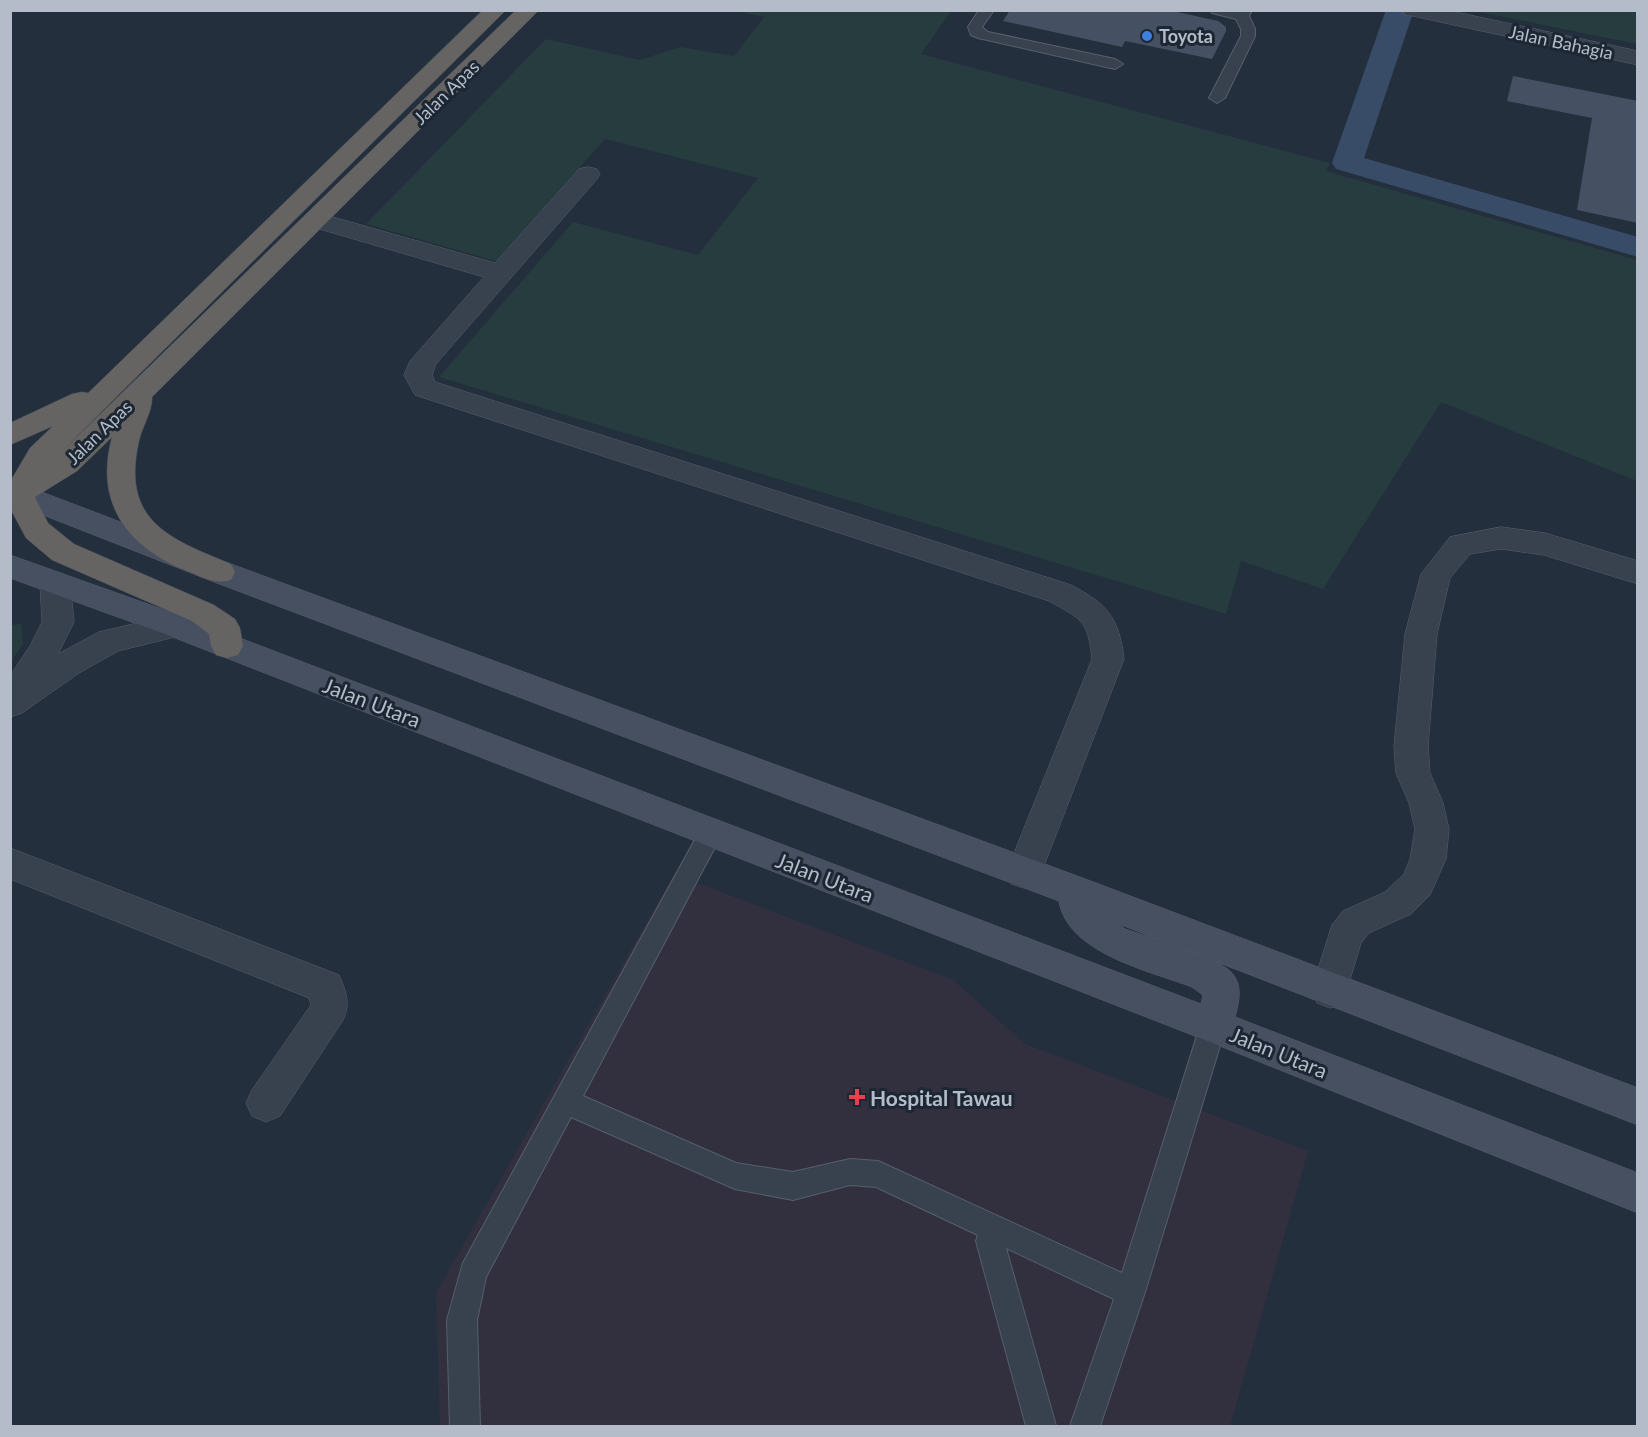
<svg xmlns="http://www.w3.org/2000/svg" width="1648" height="1437" font-family="Lato,sans-serif">
<style>
.medical{fill:#32303f}
.green{fill:#263c3f}
.lines{fill:none;stroke-linecap:round;stroke-linejoin:round}
.canal{fill:#394c67;fill-rule:evenodd}
.building{fill:#455162}
.service-casing{stroke:#565f6c;stroke-width:2}
.minor-casing{stroke:#565f6c;stroke-width:1}
.secondary-casing{stroke:#565f6c;stroke-width:1}
.trunk-casing{stroke:#434c59;stroke-width:1}
.service{fill:#38414e;fill-rule:evenodd}
.minor{fill:#38414e;fill-rule:evenodd}
.secondary{fill:#465061;fill-rule:evenodd}
.trunk{fill:#656462;fill-rule:evenodd}
.shop-dot{fill:#3f7fe0;stroke:#1d2633;stroke-width:2}
.health-dot{fill:#e0444e;stroke:#1d2633;stroke-width:2}
.labels{text-anchor:middle;dominant-baseline:central;stroke-width:6;stroke-linejoin:round;paint-order:stroke}
.far-poi-label{font-size:18px;font-weight:bold;fill:#b4bcc9;stroke:#1d2633;text-anchor:start}
.far-street-label{font-size:18px;fill:#b4bcc9;stroke:#1d2633}
.street-label{font-size:21px;fill:#b4bcc9;stroke:#1d2633}
.poi-label{font-size:21px;font-weight:bold;fill:#b4bcc9;stroke:#1d2633;text-anchor:start}
</style>
<rect width="100%" height="100%" fill="#242f3e"/>
<!-- medical -->
<path class="medical" d="M 674,874 L 953,980 L 1025,1044 L 1308,1151 L 1230,1426 L 440,1426 L 436,1293 Z"/>
<!-- green -->
<path class="green" d="M 737,11 L 951,11 L 921,54 L 1330,163 L 1326,171 L 1637,260 L 1637,481 L 1441,402 L 1323,589 L 1241,561 L 1226,614 L 439,377 L 573,222 L 698,255 L 758,178 L 605,139 L 496,261 L 366,224 L 546,39 L 640,60 L 680,47 L 734,56 L 764,17 Z
M 1475,11 L 1637,11 L 1637,44 Z
M 21,624 L 23,644 L 11,661 L 11,625 Z"/>
<g class="lines">
<!-- canal -->
<path class="canal" d="M 1386,10 L 1414,10 L 1364,158 L 1638,237 L 1638,257 L 1336,169 L 1332,163 Z"/>
</g>
<!-- building -->
<path class="building" d="M 1010,10 L 1168,10 L 1218,21 L 1226,27 L 1226,31 L 1212,59 L 1125,41 L 1122,47 L 1003,21 Z
M 1513,76 L 1638,101 L 1638,223 L 1577,210 L 1592,118 L 1507,101 Z"/>
<g class="lines">
<defs>
<path id="service" d="M 979,10 L 994,10 L 982,27 L 988,32 L 1115,59 L 1123,64 L 1115,69 L 978,38 L 971,35 L 968,27 Z
M 1210,10 L 1252,10 L 1249,16 L 1255,29 L 1255,36 L 1225,98 L 1217,103 L 1209,98 L 1241,36 L 1241,29 L 1236,19 L 1212,13 Z
M 711,822 L 719,825 L 723,832 L 583,1096 L 736,1163 L 793,1172 L 850,1159 L 878,1161 L 1122,1273 L 1200,1026 L 1204,1018 L 1213,1014 L 1222,1018 L 1226,1026 L 1145,1292 L 1100,1426 L 1070,1426 L 1114,1299 L 1006,1248 L 1056,1426 L 1026,1426 L 976,1241 L 978,1235 L 876,1187 L 850,1185 L 793,1200 L 735,1189 L 571,1117 L 486,1277 L 477,1320 L 480,1426 L 450,1426 L 447,1320 L 463,1263 L 703,825 Z"/>
<path id="minor" d="M 1403,10 L 1446,10 L 1638,51 L 1638,65 L 1413,16 L 1405,15 Z
M 588,167 L 597,169 L 600,174 L 597,179 L 436,364 L 432,375 L 435,382 L 1071,585 C 1107,604 1119,617 1124,659 L 1037,884 L 1024,888 L 1011,884 L 1006,873 L 1092,659 C 1088,621 1082,619 1049,601 L 415,395 L 404,375 L 410,361 L 484,277 L 306,225 L 303,220 L 306,215 L 315,212 L 495,263 L 579,169 Z
M 1501,527 L 1545,533 L 1638,561 L 1638,584 L 1544,555 L 1501,549 L 1470,554 L 1450,578 L 1437,634 L 1428,746 L 1430,773 L 1443,803 L 1449,829 L 1446,859 L 1430,895 L 1411,914 L 1369,933 L 1361,943 L 1343,1003 L 1330,1008 L 1317,1003 L 1311,991 L 1332,925 L 1343,911 L 1385,892 L 1404,874 L 1410,859 L 1415,829 L 1409,803 L 1396,773 L 1394,746 L 1405,634 L 1421,574 L 1450,537 Z
M 55,572 L 66,575 L 70,583 L 74,622 L 58,654 L 99,632 L 176,614 L 187,618 L 192,626 L 187,634 L 118,651 L 79,673 L 22,713 L 10,717 L 10,676 L 30,646 L 42,622 L 40,583 L 44,575 Z
M 10,848 L 339,975 C 346,991 351,1004 343,1020 L 280,1116 L 266,1122 L 252,1116 L 246,1103 L 252,1090 L 311,1005 L 309,998 L 10,879 Z"/>
<path id="secondary" d="M 10,480 L 231,564 L 1088,880 L 1638,1088 L 1638,1125 L 1119,924 L 1125,929 C 1148,937 1218,957 1232,973 C 1243,986 1239,1002 1235,1017 L 1638,1173 L 1638,1213 L 1200,1038 L 165,634 L 10,578 L 10,555 L 187,618 L 1201,1004 L 1203,995 L 1192,987 C 1150,971 1067,953 1059,901 L 209,580 L 10,502 Z"/>
<path id="trunk" d="M 483,10 L 506,10 L 54,459 L 516,10 L 539,10 L 152,397 C 153,410 142,427 139,441 C 121,521 168,538 231,564 L 235,572 L 231,580 C 215,585 202,577 187,571 C 127,547 94,503 112,437 L 77,471 L 35,497 L 48,523 L 74,544 L 214,605 L 235,619 L 240,628 L 243,646 L 238,655 L 227,658 L 216,655 L 211,646 L 209,634 L 192,621 L 52,560 L 26,538 L 10,508 L 10,482 L 30,448 L 53,426 L 10,445 L 10,423 L 72,394 L 82,392 L 88,393 Z"/>
</defs>
<!-- service casing -->
<use href="#service" class="service-casing"/>
<!-- minor casing -->
<use href="#minor" class="minor-casing"/>
<!-- secondary casing -->
<use href="#secondary" class="secondary-casing"/>
<!-- trunk casing -->
<use href="#trunk" class="trunk-casing"/>
<!-- service -->
<use href="#service" class="service"/>
<!-- minor -->
<use href="#minor" class="minor"/>
<!-- secondary -->
<use href="#secondary" class="secondary"/>
<!-- trunk -->
<use href="#trunk" class="trunk"/>
</g>
<!-- markers -->
<circle class="shop-dot" cx="1147" cy="36" r="6"/>
<path class="health-dot" d="M854 1088h6v6h6v6h-6v6h-6v-6h-6v-6h6z"/>
<g class="labels">
<!-- far-poi labels -->
<g class="far-poi-label">
<text x="1159" y="36">Toyota</text>
</g>
<!-- far-street labels -->
<g class="far-street-label">
<text transform="translate(1561 42) rotate(12)">Jalan Bahagia</text>
<text transform="translate(446 92) rotate(-44)">Jalan Apas</text>
<text transform="translate(99 432) rotate(-44)">Jalan Apas</text>
</g>
<!-- street labels -->
<g class="street-label">
<text transform="translate(372 702) rotate(21)">Jalan Utara</text>
<text transform="translate(825 877) rotate(21)">Jalan Utara</text>
<text transform="translate(1279 1052) rotate(22)">Jalan Utara</text>
</g>
<!-- poi labels -->
<g class="poi-label">
<text x="870" y="1097">Hospital Tawau</text>
</g>
</g>
<!-- border -->
<rect width="1648" height="1437" fill="none" stroke="#b4bcc9" stroke-width="24"/>
</svg>
